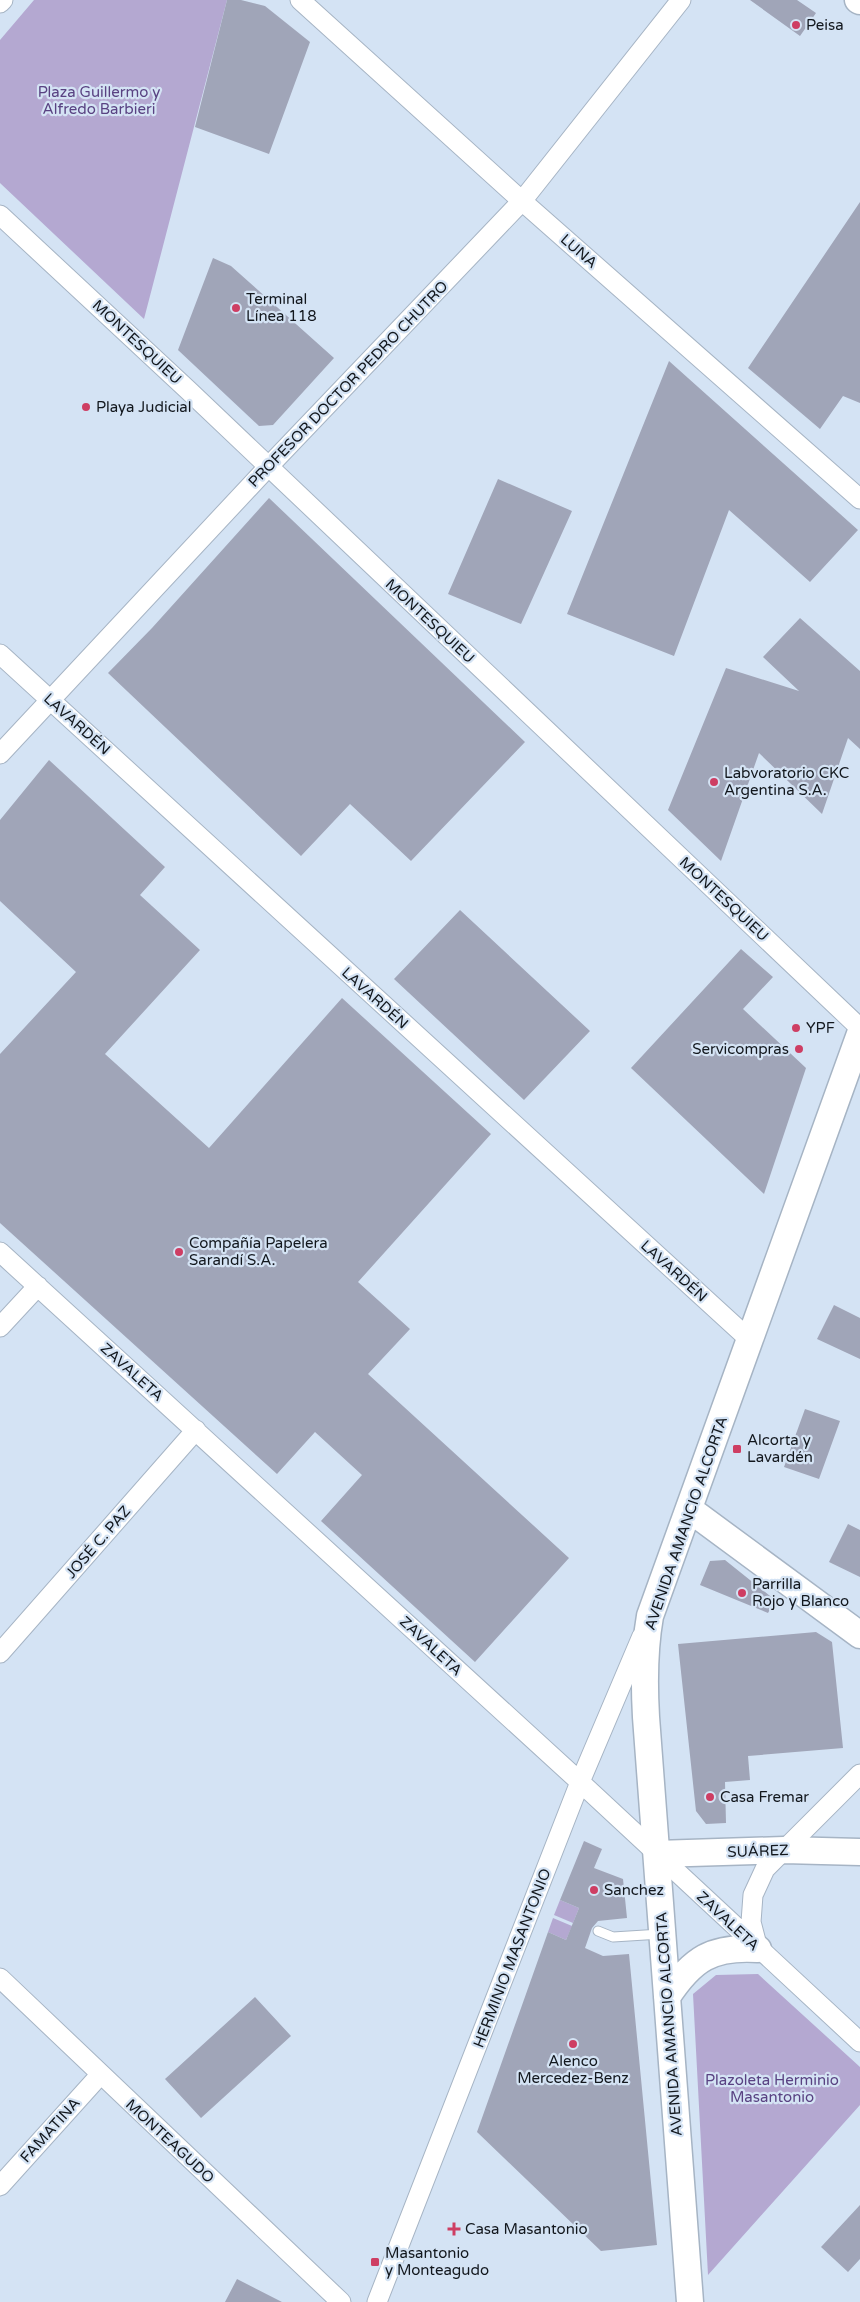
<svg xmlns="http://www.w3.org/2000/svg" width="860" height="2302" font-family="'Varela Round',sans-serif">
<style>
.green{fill:#b4a8d1}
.building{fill:#a0a5b8}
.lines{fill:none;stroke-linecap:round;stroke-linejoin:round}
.lane-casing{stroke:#a6b4c4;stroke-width:11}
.street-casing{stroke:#a6b4c4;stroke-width:21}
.secondary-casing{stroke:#a6b4c4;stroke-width:29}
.lane{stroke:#fff;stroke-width:9}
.street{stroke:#fff;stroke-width:19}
.secondary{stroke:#fff;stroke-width:26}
.poi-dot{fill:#ce3e63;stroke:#d4e3f4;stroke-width:2}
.labels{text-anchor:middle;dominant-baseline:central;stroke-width:4.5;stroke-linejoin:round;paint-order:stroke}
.poi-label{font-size:15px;fill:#12171d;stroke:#d4e3f4;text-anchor:start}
.park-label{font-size:15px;fill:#594282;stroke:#d4e3f4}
.street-label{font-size:15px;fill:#12171d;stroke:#d4e3f4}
</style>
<rect width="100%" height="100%" fill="#d4e3f4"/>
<!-- green -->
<path class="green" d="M 34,0 L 227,0 L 144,319 L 0,183 L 0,40 Z
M 560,1900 L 579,1908 L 573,1923 L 554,1915 Z
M 553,1918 L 572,1926 L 566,1940 L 548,1932 Z
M 758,1974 L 860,2067 L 860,2105 L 708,2275 L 693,1994 L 716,1975 Z"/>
<!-- building -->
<path class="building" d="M 227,0 L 241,0 L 265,6 L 310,42 L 269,154 L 195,127 Z
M 750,0 L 797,0 L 816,13 L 800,36 Z
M 860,202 L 860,403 L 843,396 L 820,429 L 748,368 Z
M 213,258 L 231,266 L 334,358 L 273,425 L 259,426 L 178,350 Z
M 669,361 L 858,530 L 810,582 L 729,510 L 674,656 L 567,614 Z
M 498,479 L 572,511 L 521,624 L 448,594 Z
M 269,498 L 525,742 L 411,861 L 350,804 L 301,856 L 108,673 L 152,628 Z
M 800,618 L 860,671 L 860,749 L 848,738 L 822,814 L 759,753 L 721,861 L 668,810 L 726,668 L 799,691 L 763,657 Z
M 49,760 L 165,867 L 140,895 L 200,950 L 105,1054 L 209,1148 L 342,998 L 491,1134 L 358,1282 L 410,1329 L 368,1374 L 569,1558 L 475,1662 L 321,1521 L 362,1475 L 315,1432 L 277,1474 L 0,1223 L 0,1054 L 76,972 L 0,901 L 0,820 Z
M 460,910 L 590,1031 L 524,1100 L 394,979 Z
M 741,949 L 773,977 L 743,1009 L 806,1068 L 764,1194 L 631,1068 Z
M 834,1305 L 860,1318 L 860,1359 L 817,1339 Z
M 805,1409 L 840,1421 L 819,1479 L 784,1467 Z
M 848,1524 L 860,1530 L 860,1577 L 829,1562 Z
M 725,1560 L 775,1600 L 768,1613 L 700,1585 L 710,1561 Z
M 816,1632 L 832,1642 L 843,1748 L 748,1756 L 750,1780 L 725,1782 L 726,1823 L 706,1824 L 696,1811 L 678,1644 Z
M 584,1841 L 602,1849 L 594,1868 L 623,1879 L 627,1918 L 598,1921 L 592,1928 L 585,1948 L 603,1956 L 629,1954 L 657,2245 L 601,2251 L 477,2132 L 548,1932 L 566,1940 L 579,1908 L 560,1900 Z
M 255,1997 L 291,2036 L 201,2118 L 165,2079 Z
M 860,2205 L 860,2259 L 848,2272 L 821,2247 Z
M 237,2279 L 282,2302 L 225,2302 Z"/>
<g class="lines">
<defs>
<path id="lane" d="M 598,1931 L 613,1937 L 661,1934"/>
<path id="street" d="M 300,0 L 522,201 L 860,499
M 0,3 L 3,0
M 0,215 L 188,390 L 860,1028
M 0,654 L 751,1341
M 0,754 L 268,467 L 522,201 L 681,0
M 0,1252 L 580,1782 L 860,2042
M 0,1327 L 38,1286
M 0,1653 L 196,1430
M 758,1949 L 751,1922 L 753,1895 L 765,1869 L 860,1774
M 0,1978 L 341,2302
M 0,2186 L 100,2075
M 377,2302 L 580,1782 L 642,1636"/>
<path id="secondary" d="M 858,0 L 860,1
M 689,1509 L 860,1635
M 657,1854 L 784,1850 L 860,1852
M 667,1997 C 692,1959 712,1946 758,1949
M 690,2302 L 646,1717 C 644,1682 644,1650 650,1616 L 860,1034"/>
</defs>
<!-- lane casing -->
<use href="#lane" class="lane-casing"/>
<!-- street casing -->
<use href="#street" class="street-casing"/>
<!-- secondary casing -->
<use href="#secondary" class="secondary-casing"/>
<!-- lane -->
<use href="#lane" class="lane"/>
<!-- street -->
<use href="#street" class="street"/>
<!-- secondary -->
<use href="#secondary" class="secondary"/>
</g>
<!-- markers -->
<g class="poi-dot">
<circle cx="796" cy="25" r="5"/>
<circle cx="236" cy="308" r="5"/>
<circle cx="86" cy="407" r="5"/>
<circle cx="714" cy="782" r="5"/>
<circle cx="796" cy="1028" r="5"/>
<circle cx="799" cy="1049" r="5"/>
<circle cx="179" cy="1252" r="5"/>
<rect x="732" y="1444" width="10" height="10" rx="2.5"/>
<circle cx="742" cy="1593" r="5"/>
<circle cx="710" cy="1797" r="5"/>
<circle cx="594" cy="1890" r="5"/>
<circle cx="573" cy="2044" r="5"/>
<path d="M451.5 2221.5h5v5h5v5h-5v5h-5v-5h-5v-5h5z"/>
<rect x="370" y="2257" width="10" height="10" rx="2.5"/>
</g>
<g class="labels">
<!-- poi labels -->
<g class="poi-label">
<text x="806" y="25">Peisa</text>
<text x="246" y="299">Terminal<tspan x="246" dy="17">Línea 118</tspan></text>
<text x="96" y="407">Playa Judicial</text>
<text x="724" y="773">Labvoratorio CKC<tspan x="724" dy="17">Argentina S.A.</tspan></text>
<text x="806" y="1028">YPF</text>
<text x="789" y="1049" text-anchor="end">Servicompras</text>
<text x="189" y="1243">Compañía Papelera<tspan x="189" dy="17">Sarandí S.A.</tspan></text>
<text x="747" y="1440">Alcorta y<tspan x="747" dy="17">Lavardén</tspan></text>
<text x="752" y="1584">Parrilla<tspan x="752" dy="17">Rojo y Blanco</tspan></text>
<text x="720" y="1797">Casa Fremar</text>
<text x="604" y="1890">Sanchez</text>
<text x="573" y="2061" text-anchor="middle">Alenco<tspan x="573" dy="17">Mercedez-Benz</tspan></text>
<text x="465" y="2229">Casa Masantonio</text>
<text x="385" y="2253">Masantonio<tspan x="385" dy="17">y Monteagudo</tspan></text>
</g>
<!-- park labels -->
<g class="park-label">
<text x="99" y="92">Plaza Guillermo y<tspan x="99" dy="17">Alfredo Barbieri</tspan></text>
<text x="772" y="2080">Plazoleta Herminio<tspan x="772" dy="17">Masantonio</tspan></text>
</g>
<!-- street labels -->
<g class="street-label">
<text transform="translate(579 251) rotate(41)">LUNA</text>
<text transform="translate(137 342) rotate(43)">MONTESQUIEU</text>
<text transform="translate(348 384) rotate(-46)">PROFESOR DOCTOR PEDRO CHUTRO</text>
<text transform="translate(430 621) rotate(43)">MONTESQUIEU</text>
<text transform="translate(77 724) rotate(42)">LAVARDÉN</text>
<text transform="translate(724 899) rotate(43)">MONTESQUIEU</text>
<text transform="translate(375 998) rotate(42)">LAVARDÉN</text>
<text transform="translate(674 1271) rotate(42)">LAVARDÉN</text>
<text transform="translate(132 1372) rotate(42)">ZAVALETA</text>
<text transform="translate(686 1523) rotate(-71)">AVENIDA AMANCIO ALCORTA</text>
<text transform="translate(98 1542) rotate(-49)">JOSÉ C. PAZ</text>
<text transform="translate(431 1646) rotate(43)">ZAVALETA</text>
<text transform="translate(758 1851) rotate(-2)">SUÁREZ</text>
<text transform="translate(728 1921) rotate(43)">ZAVALETA</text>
<text transform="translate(512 1958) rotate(-69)">HERMINIO MASANTONIO</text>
<text transform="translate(669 2024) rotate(-94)">AVENIDA AMANCIO ALCORTA</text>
<text transform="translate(50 2130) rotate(-48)">FAMATINA</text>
<text transform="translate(170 2141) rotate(43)">MONTEAGUDO</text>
</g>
</g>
</svg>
